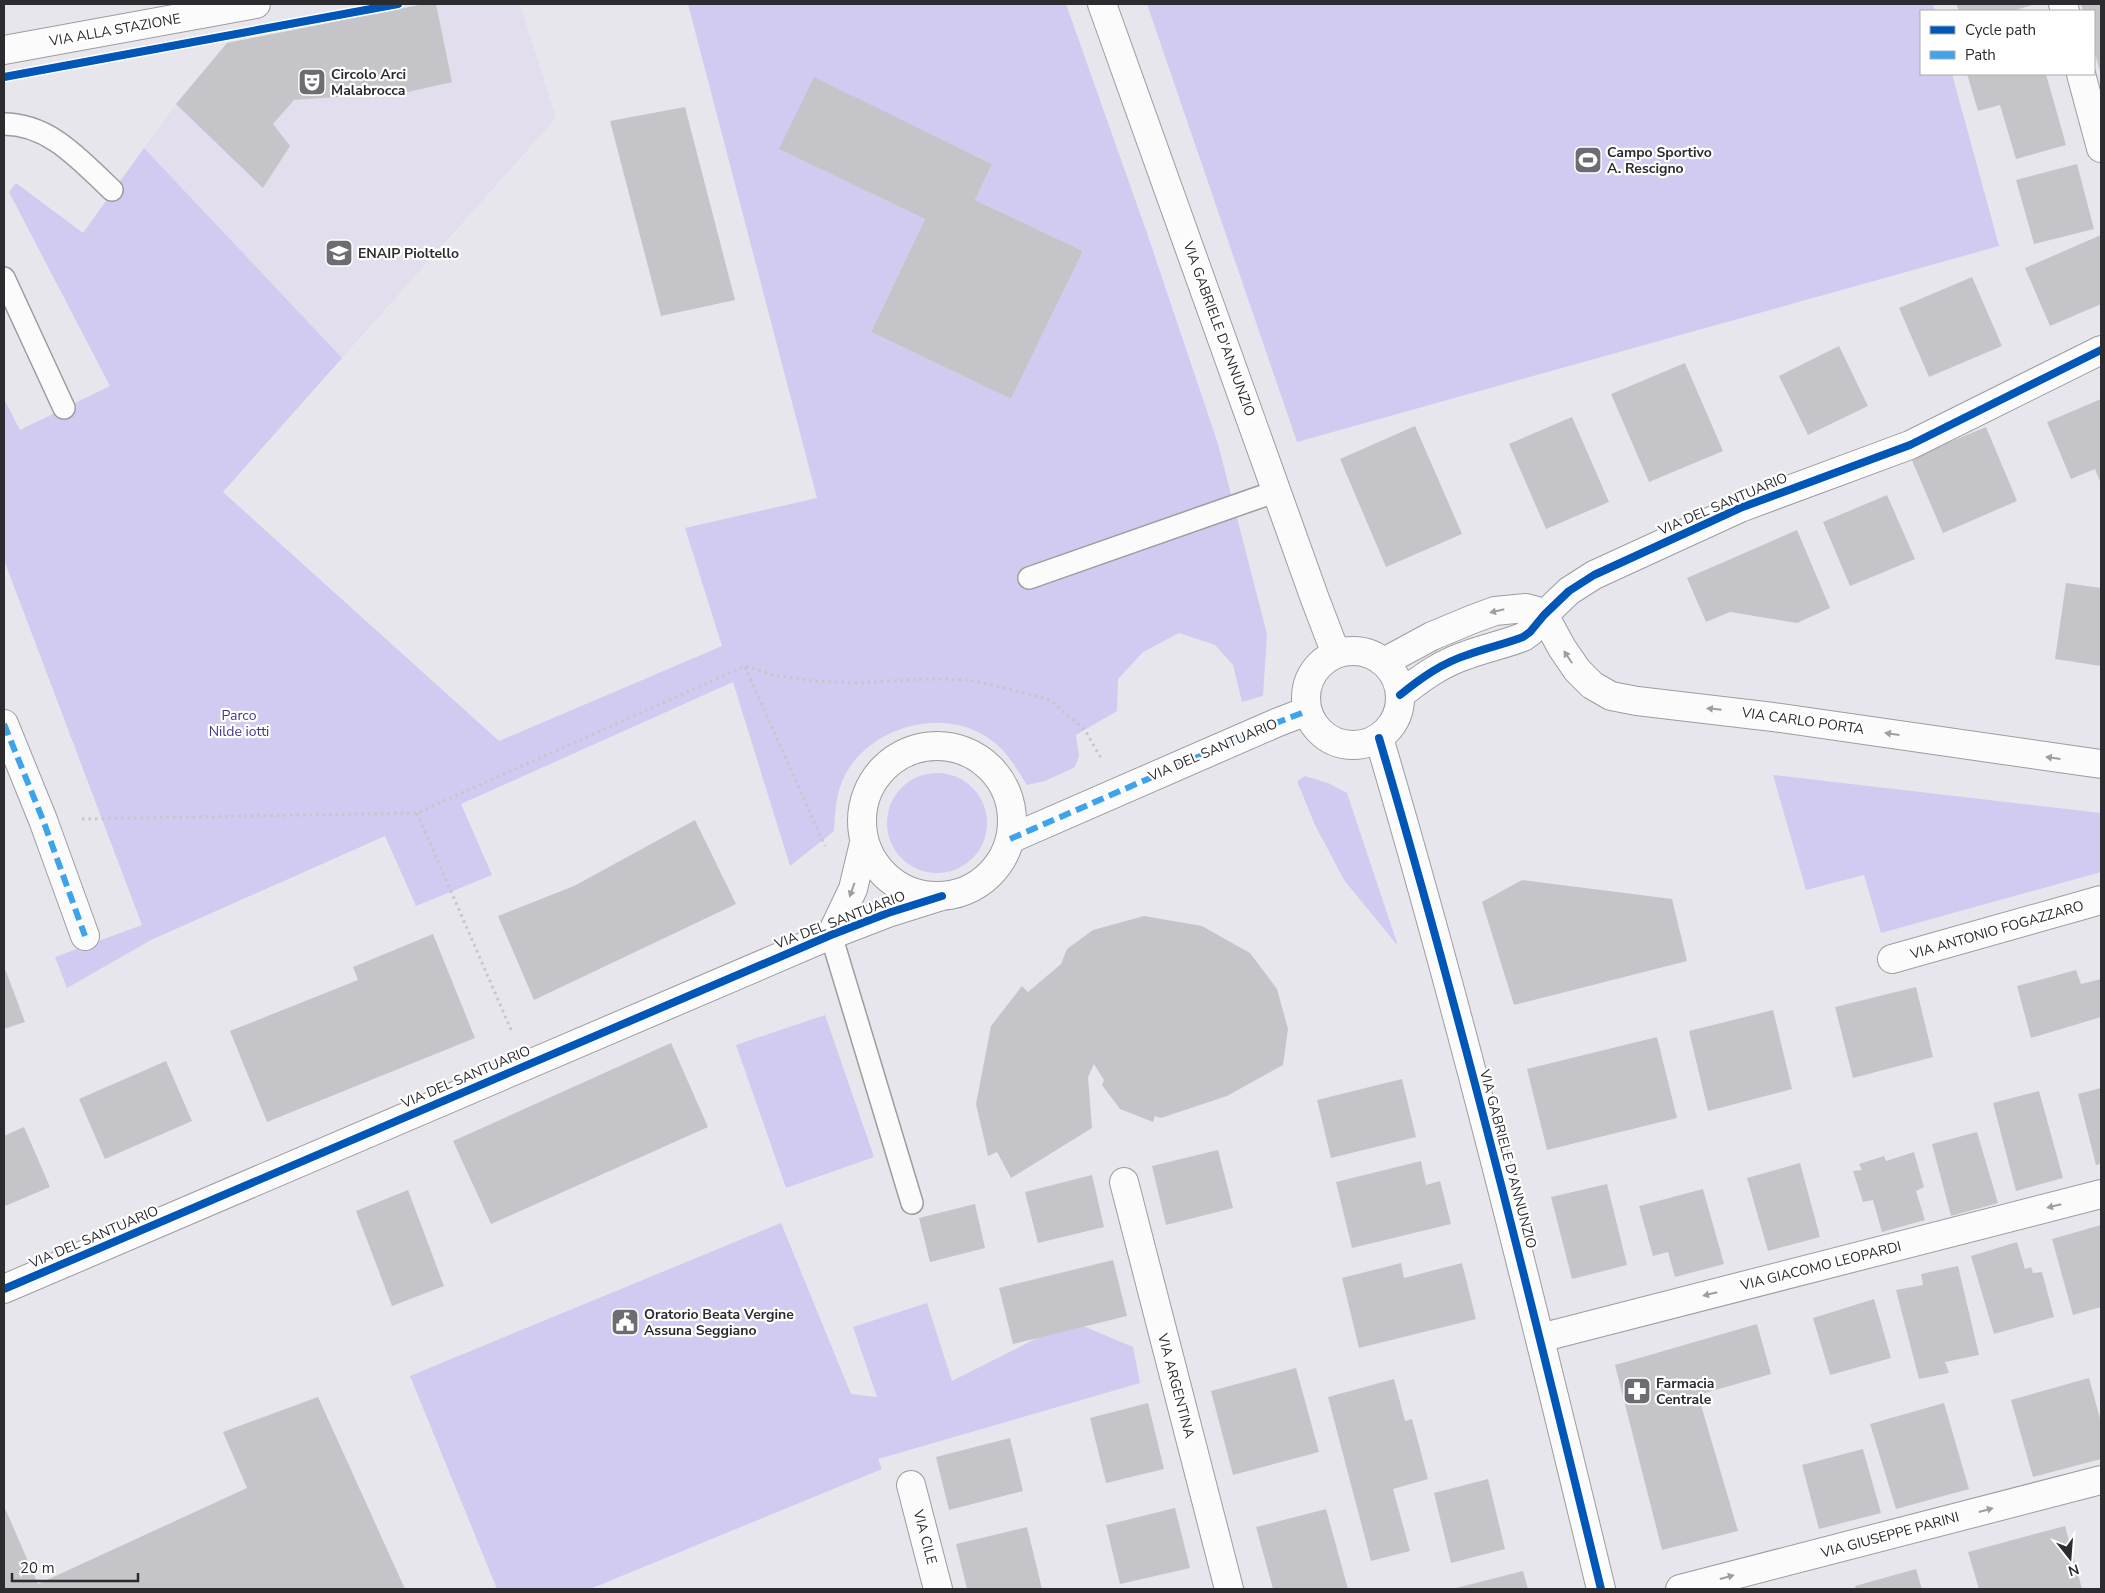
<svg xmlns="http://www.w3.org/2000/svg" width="2105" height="1593" font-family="'Nunito Sans',sans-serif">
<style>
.education{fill:#e2deed}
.green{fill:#d1caf1;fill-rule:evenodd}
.building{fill:#c5c5c9}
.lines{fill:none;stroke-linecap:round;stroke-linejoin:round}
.service-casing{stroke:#9d9ca1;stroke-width:24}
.pedestrian-casing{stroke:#9d9ca1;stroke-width:30}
.minor-casing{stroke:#9d9ca1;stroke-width:30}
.tertiary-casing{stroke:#9d9ca1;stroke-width:30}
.path{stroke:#c7c6c9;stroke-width:3;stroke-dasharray:2.5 4;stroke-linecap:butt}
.service{stroke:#fbfbfc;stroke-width:21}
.pedestrian{stroke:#fbfbfc;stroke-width:28}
.minor{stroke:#fbfbfc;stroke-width:28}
.tertiary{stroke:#fbfbfc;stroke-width:28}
.quiet{stroke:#3ea3eb;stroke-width:6;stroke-dasharray:12 6;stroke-linecap:butt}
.cycleway-casing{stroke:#fff;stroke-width:11}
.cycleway{stroke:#0057b8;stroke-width:8}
.oneway{fill:#9e9da0}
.labels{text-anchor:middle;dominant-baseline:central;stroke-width:4.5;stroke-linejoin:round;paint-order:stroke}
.street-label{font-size:14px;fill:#2c2b30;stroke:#fff}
.poi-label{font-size:14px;font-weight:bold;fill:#2c2b30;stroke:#fff;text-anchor:start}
.park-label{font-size:14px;fill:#483481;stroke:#fff}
</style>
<rect width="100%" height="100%" fill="#e7e6ec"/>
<!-- education -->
<path class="education" d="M 424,4 L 520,4 L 556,118 L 342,358 L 144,148 L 176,104 L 227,43 Z"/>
<!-- green -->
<path class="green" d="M 688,4 L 1066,4 L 1148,236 L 1218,444 L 1267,634 L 1263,696 L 1242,702 L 1233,665 L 1215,645 L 1179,633 L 1143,652 L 1118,679 L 1117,711 L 1076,735 L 1079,756 L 1075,767 L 1045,781 L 1027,785 C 1017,770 1009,754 994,742 C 949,705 872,724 845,775 C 836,793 835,811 834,831 L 790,866 L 733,682 L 461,804 L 492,875 L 416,906 L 385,836 L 151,940 L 67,988 L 55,957 L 142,925 L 4,560 L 4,399 L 20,430 L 110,386 L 9,192 L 16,183 L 83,233 L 144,148 L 342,358 L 223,492 L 499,741 L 722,646 L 685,528 L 817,498 ZM 814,78 L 992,164 L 975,200 L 1083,251 L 1011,399 L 871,332 L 925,219 L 780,149 Z
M 1147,4 L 1933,4 L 1935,11 L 1921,11 L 1921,74 L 1952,74 L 1999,246 L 1297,442 Z
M887 823a50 50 0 1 1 100 0a50 50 0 1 1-100 0Z
M 1773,775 L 2101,813 L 2101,872 L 1881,933 L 1864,875 L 1806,890 Z
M 1305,776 L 1328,783 L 1347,793 L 1398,946 L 1344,880 L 1315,825 L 1297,781 Z
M 825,1015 L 874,1157 L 786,1188 L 736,1045 Z
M 781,1223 L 851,1394 L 877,1397 L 853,1327 L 927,1303 L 952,1381 L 1071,1321 L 1133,1347 L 1140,1383 L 878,1459 L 882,1469 L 590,1589 L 497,1589 L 410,1376 Z"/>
<!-- building -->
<path class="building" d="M 424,4 L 436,4 L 452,82 L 408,92 L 294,100 L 273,124 L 290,146 L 263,188 L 176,104 L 227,43 Z
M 1956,4 L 2036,4 L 2012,11 L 1959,11 Z
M 2081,4 L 2101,4 L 2101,75 L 2094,50 L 2094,11 L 2083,11 Z
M 1967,74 L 2046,74 L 2066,145 L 2016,159 L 2000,105 L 1978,111 Z
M 814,77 L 992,164 L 975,200 L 1083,251 L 1011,399 L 871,332 L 925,219 L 779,149 Z
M 685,107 L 735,300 L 661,316 L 610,121 Z
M 2077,164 L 2094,229 L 2034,244 L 2016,180 Z
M 2101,235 L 2101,304 L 2050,326 L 2025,268 Z
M 1972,277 L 2002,346 L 1929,377 L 1899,308 Z
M 1839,346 L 1868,406 L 1808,435 L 1779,376 Z
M 1685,363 L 1723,451 L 1649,482 L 1611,394 Z
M 2101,399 L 2101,484 L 2095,469 L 2071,479 L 2047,422 Z
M 1572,417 L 1609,502 L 1546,529 L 1509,444 Z
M 1415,426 L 1462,534 L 1386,567 L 1340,459 Z
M 1986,427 L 2017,501 L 1943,533 L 1911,458 Z
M 1887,495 L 1915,559 L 1850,586 L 1823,522 Z
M 1797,530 L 1830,608 L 1797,623 L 1730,612 L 1706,622 L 1687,578 Z
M 2066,583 L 2101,588 L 2101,666 L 2055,659 Z
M 695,820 L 736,904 L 534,1000 L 498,916 L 574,886 Z
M 1522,880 L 1672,899 L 1687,961 L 1514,1005 L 1482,902 Z
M 1144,916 L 1202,926 L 1250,953 L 1277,989 L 1288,1029 L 1283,1065 L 1227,1096 L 1161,1118 L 1155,1116 L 1153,1122 L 1120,1109 L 1102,1085 L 1104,1080 L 1094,1064 L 1088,1077 L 1092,1128 L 1011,1178 L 997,1152 L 988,1156 L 976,1104 L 991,1026 L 1022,986 L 1028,992 L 1061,964 L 1067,949 L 1093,930 Z
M 433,934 L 475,1038 L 267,1122 L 230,1031 L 358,980 L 353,967 Z
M 4,966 L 25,1022 L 4,1029 Z
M 2076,970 L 2081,984 L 2101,979 L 2101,1017 L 2031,1038 L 2017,986 Z
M 1916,987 L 1933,1057 L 1853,1078 L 1835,1007 Z
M 1773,1010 L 1792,1089 L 1708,1111 L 1689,1031 Z
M 1657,1037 L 1677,1118 L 1547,1150 L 1527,1069 Z
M 671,1043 L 708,1127 L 491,1224 L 453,1141 Z
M 166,1061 L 192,1121 L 105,1159 L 79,1099 Z
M 1402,1079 L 1416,1137 L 1331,1158 L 1317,1100 Z
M 2101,1088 L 2101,1164 L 2096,1165 L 2078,1094 Z
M 2039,1091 L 2063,1178 L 2016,1191 L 1993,1103 Z
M 24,1127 L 50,1187 L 5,1206 L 4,1136 Z
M 1977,1132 L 1998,1203 L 1951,1216 L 1932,1144 Z
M 1218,1150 L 1233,1208 L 1166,1225 L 1152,1166 Z
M 1914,1152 L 1924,1187 L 1916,1191 L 1925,1220 L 1882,1232 L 1873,1200 L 1863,1202 L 1853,1171 L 1862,1170 L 1859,1164 L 1884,1156 L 1886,1161 Z
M 1421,1161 L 1426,1185 L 1440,1181 L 1451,1224 L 1352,1248 L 1336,1182 Z
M 1800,1163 L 1820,1237 L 1768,1251 L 1747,1178 Z
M 1092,1175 L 1104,1227 L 1038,1243 L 1025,1192 Z
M 1607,1184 L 1627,1265 L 1572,1279 L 1551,1197 Z
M 1703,1189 L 1724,1264 L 1675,1277 L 1668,1252 L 1653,1256 L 1639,1206 Z
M 408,1190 L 444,1286 L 392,1306 L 356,1211 Z
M 975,1204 L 985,1248 L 930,1262 L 919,1218 Z
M 2101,1225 L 2101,1307 L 2073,1315 L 2052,1239 Z
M 2017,1242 L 2025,1269 L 2031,1267 L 2033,1273 L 2042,1272 L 2054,1317 L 1994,1334 L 1971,1256 Z
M 1113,1260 L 1127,1316 L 1013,1344 L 999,1288 Z
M 1401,1263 L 1404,1278 L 1462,1263 L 1476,1319 L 1359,1348 L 1342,1278 Z
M 1958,1266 L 1979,1355 L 1945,1362 L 1949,1373 L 1919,1379 L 1896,1290 L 1923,1285 L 1921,1274 Z
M 1874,1299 L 1891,1358 L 1830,1375 L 1813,1318 Z
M 1757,1324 L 1771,1374 L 1698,1395 L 1738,1531 L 1662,1550 L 1615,1365 Z
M 1296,1368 L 1319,1452 L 1233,1475 L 1211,1391 Z
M 2089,1378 L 2101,1422 L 2101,1459 L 2033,1477 L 2011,1400 Z
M 1394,1379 L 1405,1421 L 1412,1419 L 1428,1479 L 1393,1489 L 1410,1551 L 1371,1561 L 1328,1397 Z
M 318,1397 L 405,1589 L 4,1589 L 4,1506 L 38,1584 L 247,1488 L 223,1432 Z
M 1148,1403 L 1164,1469 L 1106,1483 L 1090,1418 Z
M 1944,1403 L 1969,1489 L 1896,1509 L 1870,1424 Z
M 1010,1438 L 1023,1491 L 949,1510 L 936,1457 Z
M 1863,1449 L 1881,1513 L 1819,1529 L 1802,1465 Z
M 1488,1479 L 1505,1549 L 1451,1563 L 1434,1493 Z
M 1175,1508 L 1190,1568 L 1120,1584 L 1106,1525 Z
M 1326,1509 L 1348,1589 L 1273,1589 L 1256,1527 Z
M 2065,1526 L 2082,1589 L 1979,1589 L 1968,1552 Z
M 1027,1527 L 1042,1589 L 967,1589 L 956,1544 Z
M 1916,1569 L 1922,1589 L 1856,1589 L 1855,1586 Z
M 1523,1571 L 1528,1589 L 1452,1589 Z"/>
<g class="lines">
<defs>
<path id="service" d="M 4,124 C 50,124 81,161 112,190
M 4,278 L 64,408
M 1029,578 L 1277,491
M 831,935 L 912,1203"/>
<path id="pedestrian" d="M 4,724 L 43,820 L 85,936
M 1010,839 L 1276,723 L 1307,711"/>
<path id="minor" d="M 1102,4 L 1315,599 L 1336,654
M 2063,4 L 2065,11
M 2081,74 L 2101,148
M1306 698a47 47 0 1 1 94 0a47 47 0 1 1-94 0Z
M 1384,662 L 1432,636 L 1473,619 L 1495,611 L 1526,608 L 1537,611 L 1544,615 L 1562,648 L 1577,670 L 1592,685 L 1611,696 L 1637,701 L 1773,717 L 2101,764
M 1400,695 C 1421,678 1442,663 1467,655 C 1486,648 1505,644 1523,637 L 1530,632 L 1544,615 L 1569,591 L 1594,575 L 1740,508 L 1910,445 L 2101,350
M 1379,738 C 1462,1019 1532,1304 1601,1589
M862 821a75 75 0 1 1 150 0a75 75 0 1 1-150 0Z
M 831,935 L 853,889 L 864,843
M 1892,959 L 2101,900
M 1124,1182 L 1229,1589
M 4,1289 L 831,935 L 888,913 L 942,896
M 1540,1338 L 2101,1194
M 911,1485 L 938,1589
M 1680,1589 L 2101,1480"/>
<path id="tertiary" d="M 4,50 L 256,4"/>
</defs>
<!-- service casing -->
<use href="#service" class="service-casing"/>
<!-- pedestrian casing -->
<use href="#pedestrian" class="pedestrian-casing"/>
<!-- minor casing -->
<use href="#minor" class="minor-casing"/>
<!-- tertiary casing -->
<use href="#tertiary" class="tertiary-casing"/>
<!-- path -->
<path class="path" d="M 745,667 L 825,846
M 417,813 L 512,1032
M 82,819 L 417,813 L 745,666 L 773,675 L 815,681 L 858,683 L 925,679 L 969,680 L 1021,692 L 1050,700 L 1085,730 L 1102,760"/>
<!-- service -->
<use href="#service" class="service"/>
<!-- pedestrian -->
<use href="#pedestrian" class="pedestrian"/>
<!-- minor -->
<use href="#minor" class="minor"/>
<!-- tertiary -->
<use href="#tertiary" class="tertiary"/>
<!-- quiet -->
<path class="quiet" d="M 4,724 L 43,820 L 85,936
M 1010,839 L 1276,723 L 1307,711"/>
<defs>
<path id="cycleway" d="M 4,77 L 398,4
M 1400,695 C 1421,678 1442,663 1467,655 C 1486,648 1505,644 1523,637 L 1530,632 L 1544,615 L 1569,591 L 1594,575 L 1740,508 L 1910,445 L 2101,350
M 1379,738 C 1462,1019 1532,1304 1601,1589
M 4,1289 L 831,935 L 888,913 L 942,896"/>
</defs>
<!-- cycleway casing -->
<use href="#cycleway" class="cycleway-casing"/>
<!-- cycleway -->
<use href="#cycleway" class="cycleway"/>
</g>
<!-- one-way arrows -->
<defs><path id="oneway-solid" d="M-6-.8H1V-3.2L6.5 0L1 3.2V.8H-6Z" transform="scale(1.25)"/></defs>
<g class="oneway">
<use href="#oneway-solid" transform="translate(1497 611) rotate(167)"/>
<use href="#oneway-solid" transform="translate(1568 657) rotate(-124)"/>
<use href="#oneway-solid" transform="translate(1714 709) rotate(-174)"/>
<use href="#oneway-solid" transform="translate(1892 734) rotate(-172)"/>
<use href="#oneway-solid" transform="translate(2053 758) rotate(-172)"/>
<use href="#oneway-solid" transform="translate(852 890) rotate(110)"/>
<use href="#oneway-solid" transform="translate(2054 1206) rotate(166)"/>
<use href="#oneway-solid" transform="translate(1710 1294) rotate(166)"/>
<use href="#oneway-solid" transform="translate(1986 1510) rotate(-15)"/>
<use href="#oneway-solid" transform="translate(1727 1577) rotate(-15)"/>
</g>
<!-- icons -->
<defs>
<symbol id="theatre-square" viewBox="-11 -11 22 22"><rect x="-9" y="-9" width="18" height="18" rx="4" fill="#6d6c72" stroke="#fff"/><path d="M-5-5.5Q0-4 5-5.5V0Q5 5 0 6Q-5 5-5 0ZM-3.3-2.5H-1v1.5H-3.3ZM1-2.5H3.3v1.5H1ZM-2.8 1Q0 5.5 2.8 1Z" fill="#fff"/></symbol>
<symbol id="stadium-square" viewBox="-11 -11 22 22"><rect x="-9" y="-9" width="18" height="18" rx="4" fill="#6d6c72" stroke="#fff"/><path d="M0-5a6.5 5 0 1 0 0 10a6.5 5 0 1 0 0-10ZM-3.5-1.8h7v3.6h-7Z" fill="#fff"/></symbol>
<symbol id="school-square" viewBox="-11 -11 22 22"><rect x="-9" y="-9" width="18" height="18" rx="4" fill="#6d6c72" stroke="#fff"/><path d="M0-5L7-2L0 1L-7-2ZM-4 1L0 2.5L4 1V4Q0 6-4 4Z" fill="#fff"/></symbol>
<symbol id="civic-square" viewBox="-11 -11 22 22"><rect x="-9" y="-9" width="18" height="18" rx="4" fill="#6d6c72" stroke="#fff"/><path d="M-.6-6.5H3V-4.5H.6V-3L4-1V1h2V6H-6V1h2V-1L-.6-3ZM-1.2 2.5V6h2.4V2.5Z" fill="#fff"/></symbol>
<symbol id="pharmacy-square" viewBox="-11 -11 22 22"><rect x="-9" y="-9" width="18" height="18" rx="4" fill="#6d6c72" stroke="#fff"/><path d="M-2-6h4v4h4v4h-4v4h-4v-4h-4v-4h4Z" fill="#fff"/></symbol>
</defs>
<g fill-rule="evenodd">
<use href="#theatre-square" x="296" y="66" width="32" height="32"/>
<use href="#stadium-square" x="1572" y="144" width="32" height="32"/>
<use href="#school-square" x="323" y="237" width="32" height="32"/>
<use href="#civic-square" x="609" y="1306" width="32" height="32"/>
<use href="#pharmacy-square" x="1621" y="1375" width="32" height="32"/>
</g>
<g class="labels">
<!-- street labels -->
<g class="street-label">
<text transform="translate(115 30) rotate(-10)">VIA ALLA STAZIONE</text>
<text transform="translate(1219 329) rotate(70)">VIA GABRIELE D'ANNUNZIO</text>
<text transform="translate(1723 504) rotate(-23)">VIA DEL SANTUARIO</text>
<text transform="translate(1803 721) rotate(8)">VIA CARLO PORTA</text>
<text transform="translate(1213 750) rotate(-23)">VIA DEL SANTUARIO</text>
<text transform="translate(840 920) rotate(-21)">VIA DEL SANTUARIO</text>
<text transform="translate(1997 930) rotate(-16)">VIA ANTONIO FOGAZZARO</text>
<text transform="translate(466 1077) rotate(-23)">VIA DEL SANTUARIO</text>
<text transform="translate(1508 1159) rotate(75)">VIA GABRIELE D'ANNUNZIO</text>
<text transform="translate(94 1237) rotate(-23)">VIA DEL SANTUARIO</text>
<text transform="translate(1821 1266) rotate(-14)">VIA GIACOMO LEOPARDI</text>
<text transform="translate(1176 1386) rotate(75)">VIA ARGENTINA</text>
<text transform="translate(1890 1535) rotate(-15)">VIA GIUSEPPE PARINI</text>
<text transform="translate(925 1537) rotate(75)">VIA CILE</text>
</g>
<!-- poi labels -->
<g class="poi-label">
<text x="331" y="74">Circolo Arci<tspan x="331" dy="16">Malabrocca</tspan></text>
<text x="1607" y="152">Campo Sportivo<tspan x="1607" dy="16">A. Rescigno</tspan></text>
<text x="358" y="253">ENAIP Pioltello</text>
<text x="644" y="1314">Oratorio Beata Vergine<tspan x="644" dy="16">Assuna Seggiano</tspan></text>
<text x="1656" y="1383">Farmacia<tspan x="1656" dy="16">Centrale</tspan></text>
</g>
<!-- park labels -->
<g class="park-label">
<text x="239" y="715">Parco<tspan x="239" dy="16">Nilde iotti</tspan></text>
</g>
</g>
<!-- border -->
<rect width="2105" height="1593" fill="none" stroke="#2c2b30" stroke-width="10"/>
<!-- legend -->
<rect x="1920" y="10" width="175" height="65" fill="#ffffff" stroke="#abaaac"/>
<rect x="1930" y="26" width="25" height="8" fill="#0057b8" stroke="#abaaac"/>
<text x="1965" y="35" font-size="15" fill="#2c2b30">Cycle path</text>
<rect x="1930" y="51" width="25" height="8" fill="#3ea3eb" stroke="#abaaac"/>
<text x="1965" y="60" font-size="15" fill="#2c2b30">Path</text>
<!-- north arrow -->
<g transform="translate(2070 1558) rotate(163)" stroke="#ffffff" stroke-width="4" paint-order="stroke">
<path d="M0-4L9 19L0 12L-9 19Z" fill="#2c2b30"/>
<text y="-8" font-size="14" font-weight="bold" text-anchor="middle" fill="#2c2b30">N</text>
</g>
<!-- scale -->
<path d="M12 1573v8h126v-8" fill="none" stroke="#2c2b30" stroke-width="2.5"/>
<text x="20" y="1573" font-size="15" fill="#2c2b30" stroke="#ffffff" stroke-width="4" paint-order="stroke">20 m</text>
</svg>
